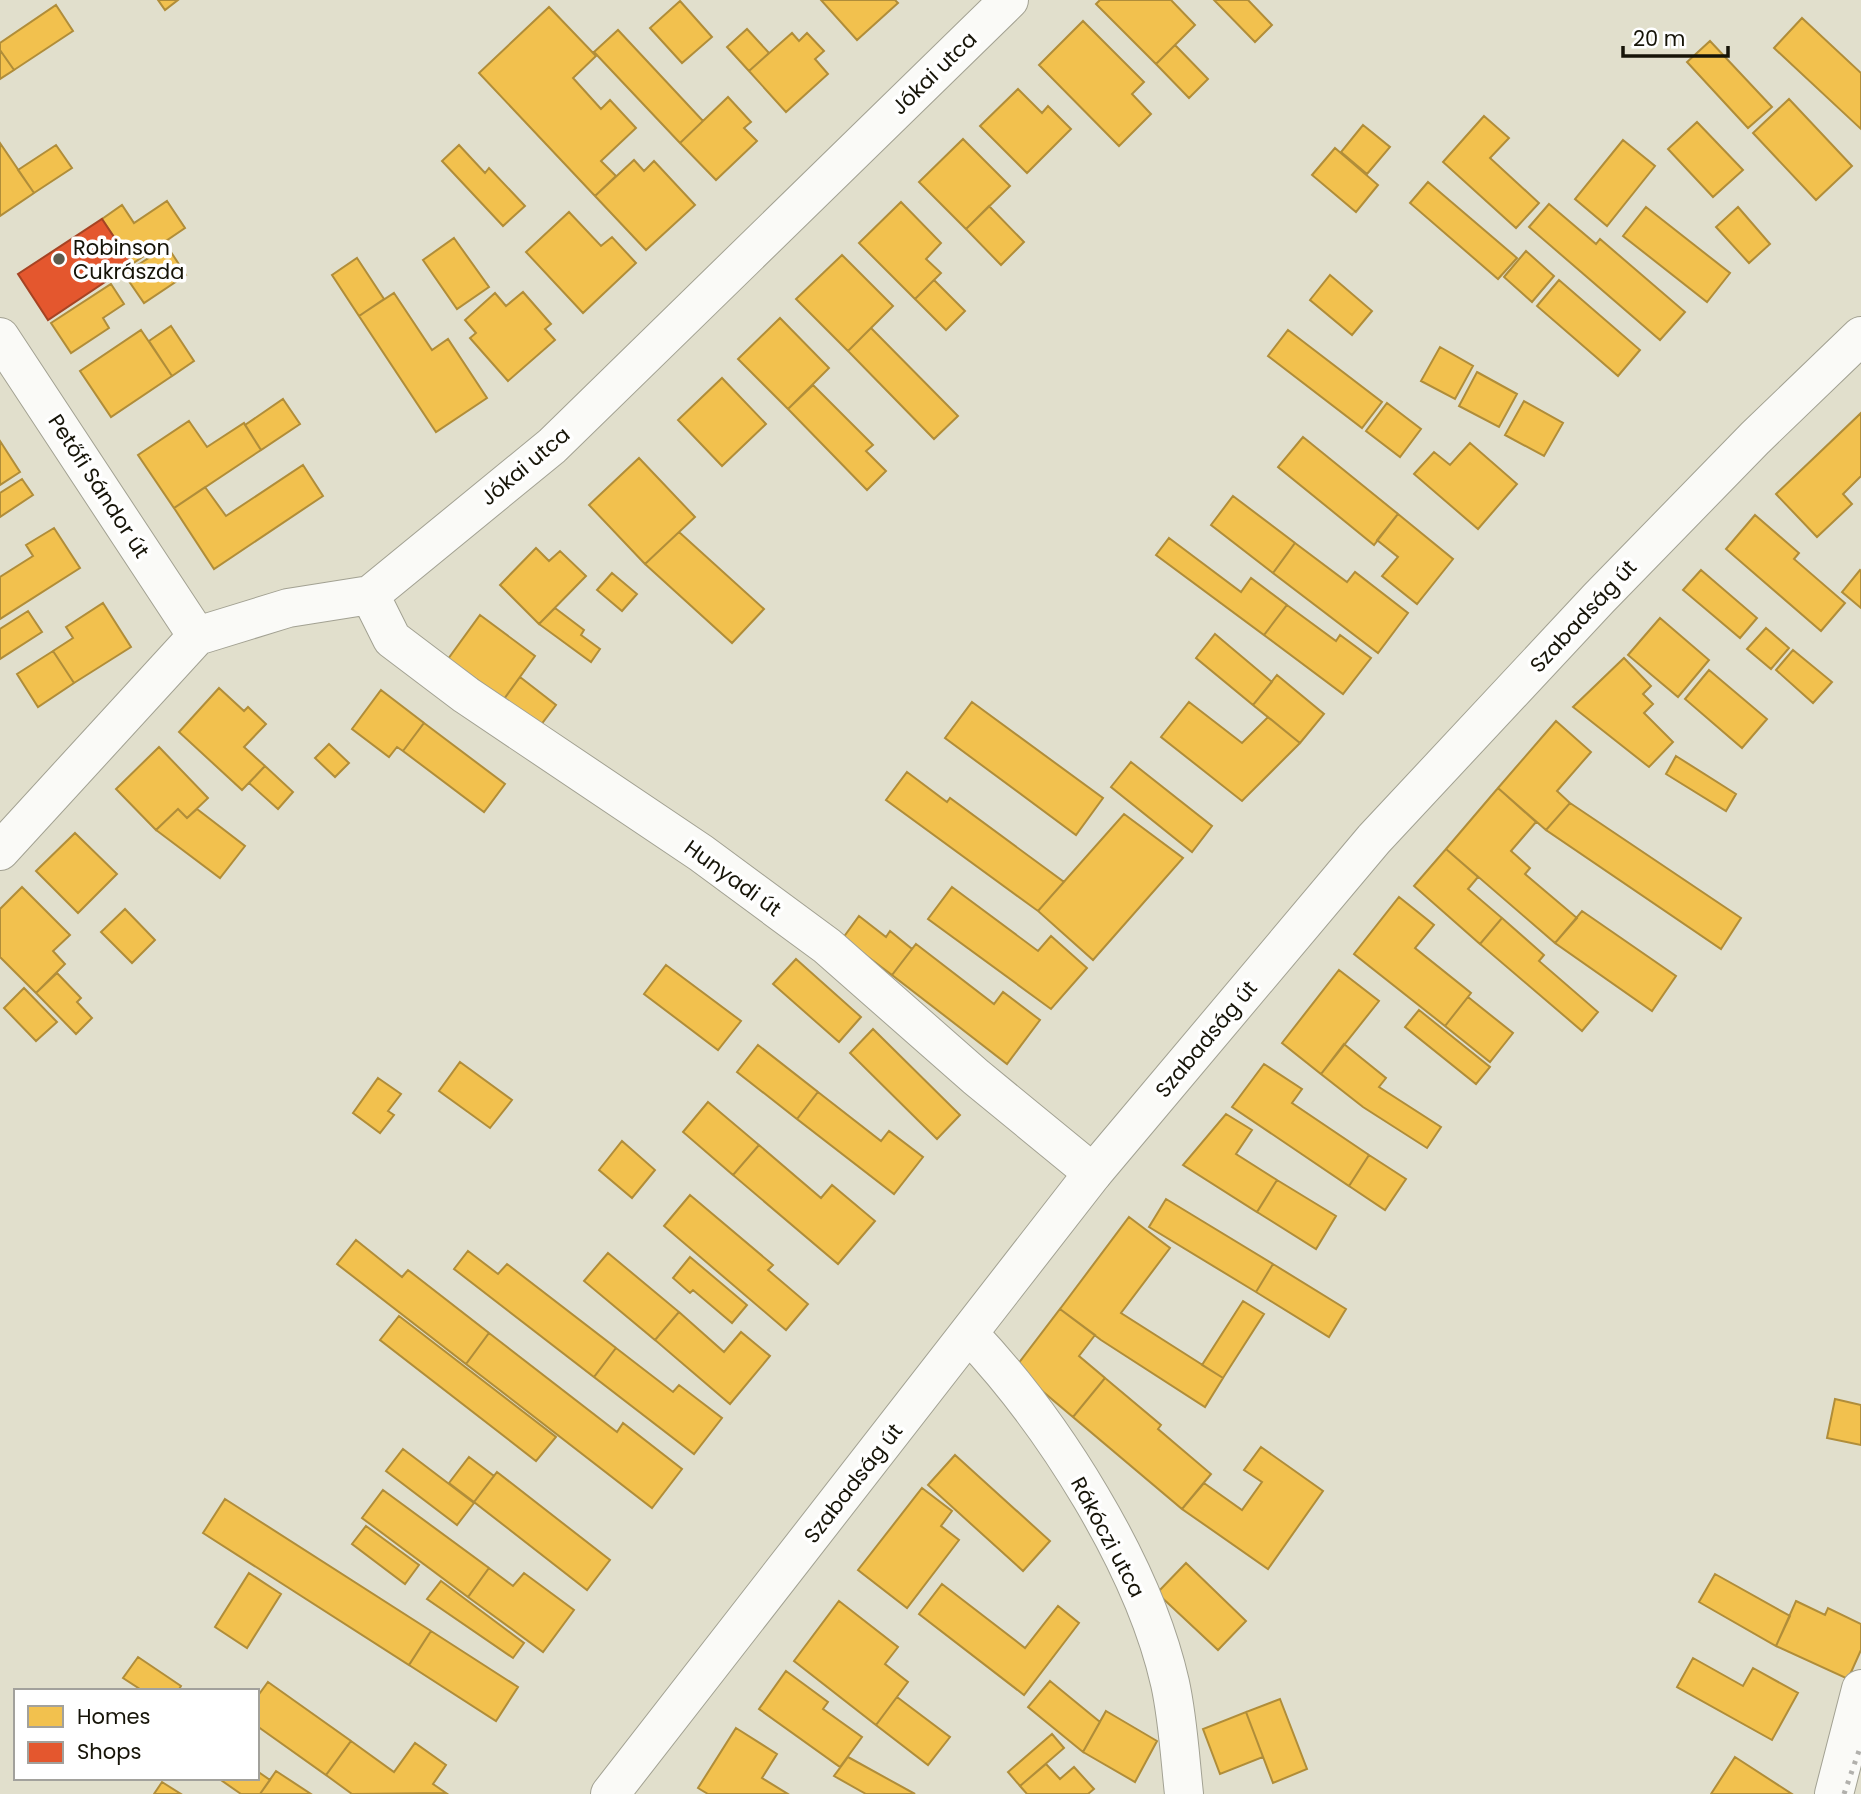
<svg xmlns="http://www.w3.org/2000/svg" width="1861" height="1794" font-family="Poppins,sans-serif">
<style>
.homes{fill:#f2c14e;stroke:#b08d39;stroke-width:2}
.shops{fill:#e4572e;stroke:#a64323;stroke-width:2}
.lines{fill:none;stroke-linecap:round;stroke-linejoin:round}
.street-casing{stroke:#a2a192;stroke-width:40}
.secondary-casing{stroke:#a2a192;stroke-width:40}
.street{stroke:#fafaf7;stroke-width:38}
.secondary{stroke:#fafaf7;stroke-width:38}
.rail{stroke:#b1b0ac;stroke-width:5;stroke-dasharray:3.5 7;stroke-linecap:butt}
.poi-dot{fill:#5d5b4d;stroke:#fff;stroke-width:2.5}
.labels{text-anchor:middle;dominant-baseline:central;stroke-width:7;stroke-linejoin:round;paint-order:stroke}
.street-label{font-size:21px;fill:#161408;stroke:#fff}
.poi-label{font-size:21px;fill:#161408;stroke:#fff;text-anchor:start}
</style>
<rect width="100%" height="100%" fill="#e1dfcc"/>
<!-- homes -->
<path class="homes" d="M 158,0 L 178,0 L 165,10 Z
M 821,0 L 895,0 L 898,3 L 857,40 Z
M 1100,0 L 1171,0 L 1195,25 L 1156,64 L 1096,4 Z
M 1214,0 L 1248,0 L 1272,25 L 1255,42 Z
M 680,1 L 712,37 L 682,63 L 650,28 Z
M 56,5 L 73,31 L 14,70 L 0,50 L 0,43 Z
M 549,7 L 596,56 L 573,78 L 601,109 L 610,100 L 636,128 L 601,161 L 616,176 L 595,196 L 479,73 Z
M 1802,18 L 1861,73 L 1861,129 L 1774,48 Z
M 1083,21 L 1144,82 L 1132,94 L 1151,114 L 1119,146 L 1039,65 Z
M 747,29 L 769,53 L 749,71 L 727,47 Z
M 618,30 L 703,121 L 680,143 L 594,52 Z
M 792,33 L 799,41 L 807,33 L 824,51 L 815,59 L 828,74 L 786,112 L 749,71 Z
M 1710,41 L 1772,107 L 1748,128 L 1687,62 Z
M 1175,45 L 1208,79 L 1189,98 L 1156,64 Z
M 0,50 L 14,70 L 0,79 Z
M 1018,89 L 1042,113 L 1048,106 L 1071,129 L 1027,173 L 980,126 Z
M 728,97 L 751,122 L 744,128 L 757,141 L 716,180 L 680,143 Z
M 1789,99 L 1852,166 L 1816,200 L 1753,133 Z
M 1484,116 L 1509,138 L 1490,158 L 1539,203 L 1516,228 L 1443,162 Z
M 1697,122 L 1743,170 L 1713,197 L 1668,149 Z
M 1363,125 L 1390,147 L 1367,174 L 1341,152 Z
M 963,139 L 1010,186 L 966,229 L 919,182 Z
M 1623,140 L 1655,166 L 1607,226 L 1575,199 Z
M 0,143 L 34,193 L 0,216 Z
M 56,145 L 72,168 L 34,193 L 18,170 Z
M 459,145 L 485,173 L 489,168 L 525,206 L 503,226 L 442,161 Z
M 1335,148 L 1378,185 L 1356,212 L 1312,175 Z
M 634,160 L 644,171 L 654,161 L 695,205 L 646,250 L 595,196 Z
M 1428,182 L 1517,258 L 1498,279 L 1410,203 Z
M 167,201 L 185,228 L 132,264 L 102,219 L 122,205 L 134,223 Z
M 901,202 L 941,243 L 926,259 L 941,273 L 915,299 L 859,243 Z
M 1549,204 L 1596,244 L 1600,239 L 1685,312 L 1660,340 L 1529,227 Z
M 989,206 L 1024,242 L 1001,265 L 966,229 Z
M 1646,207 L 1730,273 L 1707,302 L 1623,236 Z
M 1738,207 L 1770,244 L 1749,263 L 1716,227 Z
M 569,212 L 601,246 L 612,237 L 636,263 L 583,313 L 526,252 Z
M 454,238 L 489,287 L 457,309 L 423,260 Z
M 167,246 L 186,275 L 144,303 L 124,274 Z
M 1526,251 L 1554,276 L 1532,302 L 1504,277 Z
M 842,255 L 893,306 L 848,351 L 796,299 Z
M 357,258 L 384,299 L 359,316 L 332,275 Z
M 1330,275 L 1372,311 L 1352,335 L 1310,300 Z
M 934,280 L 965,311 L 946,330 L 915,299 Z
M 1559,280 L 1640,350 L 1618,376 L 1537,306 Z
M 111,284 L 124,304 L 103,318 L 109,328 L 71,353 L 51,323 Z
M 523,292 L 551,324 L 545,329 L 555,340 L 508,381 L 470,338 L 476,333 L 465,320 L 495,293 L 506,306 Z
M 394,293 L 432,350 L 448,339 L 487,398 L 436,432 L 359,316 Z
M 780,318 L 829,368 L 788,409 L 738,359 Z
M 171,326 L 194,361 L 172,376 L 149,341 Z
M 871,328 L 958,416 L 934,439 L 848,351 Z
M 141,330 L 172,376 L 111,417 L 80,371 Z
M 1288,330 L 1382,402 L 1362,428 L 1268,356 Z
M 1440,347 L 1473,366 L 1455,399 L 1421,381 Z
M 1477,372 L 1517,394 L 1499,427 L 1459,406 Z
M 722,378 L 766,424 L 722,466 L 678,420 Z
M 813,385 L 873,445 L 866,451 L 886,471 L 867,490 L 788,409 Z
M 283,399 L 300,424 L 261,450 L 245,425 Z
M 1524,401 L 1563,423 L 1544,456 L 1505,435 Z
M 1387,403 L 1421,429 L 1400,457 L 1366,431 Z
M 1861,413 L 1861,476 L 1843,494 L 1852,504 L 1817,537 L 1776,494 Z
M 189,421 L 207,447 L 244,423 L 261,450 L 174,508 L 138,455 Z
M 1303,437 L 1398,514 L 1374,545 L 1278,467 Z
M 0,441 L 20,472 L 0,485 Z
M 1470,443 L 1517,484 L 1478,529 L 1414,474 L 1434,452 L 1450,465 Z
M 639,458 L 695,517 L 645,564 L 589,505 Z
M 303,465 L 323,496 L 214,569 L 174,508 L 205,487 L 226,516 Z
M 22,479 L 33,495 L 0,517 L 0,493 Z
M 1233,496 L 1295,543 L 1273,573 L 1211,525 Z
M 1398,514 L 1453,559 L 1417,604 L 1382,576 L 1398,557 L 1377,540 Z
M 1755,515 L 1799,553 L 1794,559 L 1845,603 L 1821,631 L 1726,549 Z
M 54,528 L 80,568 L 0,619 L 0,577 L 33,556 L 26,545 Z
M 679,532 L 764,609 L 732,643 L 645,564 Z
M 1169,538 L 1241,592 L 1251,578 L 1287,605 L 1264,635 L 1156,555 Z
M 1295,543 L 1347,582 L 1355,572 L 1408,613 L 1378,653 L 1273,573 Z
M 536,548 L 549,561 L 560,551 L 586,576 L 539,624 L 500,585 Z
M 1701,570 L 1757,618 L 1740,638 L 1683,590 Z
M 1860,570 L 1861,571 L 1861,608 L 1842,592 Z
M 612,573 L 637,594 L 622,611 L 597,590 Z
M 103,603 L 131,647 L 74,683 L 53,651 L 73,638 L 66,627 Z
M 1287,605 L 1336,641 L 1340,635 L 1371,658 L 1343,694 L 1264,635 Z
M 555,608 L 584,630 L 581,635 L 600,649 L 591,662 L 539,624 Z
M 28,611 L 42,632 L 0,659 L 0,629 Z
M 480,615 L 535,656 L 504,699 L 448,659 Z
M 1660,618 L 1709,660 L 1678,697 L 1628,655 Z
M 1766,628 L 1789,648 L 1771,669 L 1747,649 Z
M 1215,634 L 1272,682 L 1253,705 L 1196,658 Z
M 1793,650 L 1832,682 L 1813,703 L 1776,670 Z
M 53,651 L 74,683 L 38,707 L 17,674 Z
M 1624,658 L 1651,686 L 1643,694 L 1653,704 L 1644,713 L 1673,742 L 1649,767 L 1573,707 Z
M 1709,670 L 1767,719 L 1742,748 L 1685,699 Z
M 1277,675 L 1324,714 L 1300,743 L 1253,705 Z
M 520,677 L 556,705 L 540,726 L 504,699 Z
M 219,688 L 244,711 L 248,707 L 266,724 L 244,747 L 265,766 L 242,790 L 179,732 Z
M 381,690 L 424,723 L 403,751 L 397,747 L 389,757 L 352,729 Z
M 972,702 L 1103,798 L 1076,835 L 945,738 Z
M 1189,702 L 1242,743 L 1268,717 L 1300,743 L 1242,801 L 1161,737 Z
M 1556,721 L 1591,752 L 1557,791 L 1570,803 L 1546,830 L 1498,788 Z
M 424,723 L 505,784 L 484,812 L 403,751 Z
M 329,744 L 349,763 L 335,777 L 315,758 Z
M 159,747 L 208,798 L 187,818 L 178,809 L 156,830 L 116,789 Z
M 1676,756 L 1736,794 L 1726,811 L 1666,774 Z
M 1131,762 L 1212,826 L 1192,852 L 1111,787 Z
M 265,766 L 293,792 L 278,809 L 249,783 Z
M 907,772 L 947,802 L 950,798 L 1064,882 L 1038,911 L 886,800 Z
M 1498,788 L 1536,822 L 1511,851 L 1530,868 L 1525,874 L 1577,918 L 1555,943 L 1446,849 Z
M 1570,803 L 1741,918 L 1721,949 L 1546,830 Z
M 178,809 L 187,818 L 197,809 L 245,846 L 220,878 L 156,830 Z
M 1124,814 L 1183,858 L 1093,960 L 1038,911 Z
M 75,833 L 117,874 L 78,913 L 36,871 Z
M 1446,849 L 1478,877 L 1468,889 L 1502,918 L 1480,944 L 1414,886 Z
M 22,887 L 70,935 L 53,951 L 65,964 L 36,993 L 0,957 L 0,909 Z
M 952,887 L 1038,951 L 1051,936 L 1087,968 L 1051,1009 L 928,919 Z
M 1399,897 L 1434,925 L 1415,948 L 1471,993 L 1445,1026 L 1354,954 Z
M 125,909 L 155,940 L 132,963 L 101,932 Z
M 1582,911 L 1676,976 L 1652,1011 L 1555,943 Z
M 859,916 L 886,937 L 890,931 L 912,949 L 892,975 L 843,938 Z
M 1502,918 L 1544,955 L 1539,961 L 1598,1012 L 1582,1031 L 1480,944 Z
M 916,944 L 994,1004 L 1003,992 L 1040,1020 L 1007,1064 L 892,975 Z
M 796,959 L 861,1017 L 839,1042 L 773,984 Z
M 666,965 L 741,1021 L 718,1050 L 644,994 Z
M 1339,970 L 1379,1001 L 1321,1074 L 1282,1043 Z
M 57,973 L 81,998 L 77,1002 L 92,1018 L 76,1034 L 36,993 Z
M 24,988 L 57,1022 L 36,1041 L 4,1008 Z
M 1468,997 L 1513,1033 L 1490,1062 L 1445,1026 Z
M 1419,1010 L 1490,1067 L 1476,1084 L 1405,1027 Z
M 873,1029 L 960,1115 L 937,1139 L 850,1053 Z
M 1344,1044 L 1386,1078 L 1379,1087 L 1441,1127 L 1427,1148 L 1363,1107 L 1321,1074 Z
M 758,1045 L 818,1092 L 797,1119 L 737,1072 Z
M 460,1062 L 512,1100 L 490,1128 L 439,1091 Z
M 1264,1064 L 1302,1089 L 1292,1103 L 1369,1155 L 1349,1186 L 1232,1107 Z
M 378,1078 L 401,1094 L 388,1111 L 394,1115 L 380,1133 L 353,1113 Z
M 818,1092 L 881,1141 L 889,1131 L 923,1157 L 894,1194 L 797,1119 Z
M 708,1102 L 759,1145 L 733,1175 L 683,1132 Z
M 1226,1114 L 1252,1130 L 1236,1154 L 1277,1180 L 1257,1212 L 1183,1165 Z
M 622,1141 L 655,1170 L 632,1198 L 599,1170 Z
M 759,1145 L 821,1198 L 832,1185 L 875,1221 L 838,1264 L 733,1175 Z
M 1369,1155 L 1406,1179 L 1385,1210 L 1349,1186 Z
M 1277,1180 L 1336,1216 L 1316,1249 L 1257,1212 Z
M 690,1195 L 773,1265 L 768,1270 L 808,1304 L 786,1330 L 664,1226 Z
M 1166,1199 L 1273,1264 L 1256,1292 L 1149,1227 Z
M 1129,1217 L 1170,1248 L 1121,1313 L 1223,1378 L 1205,1407 L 1101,1340 L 1060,1309 Z
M 356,1240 L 402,1277 L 408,1270 L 489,1333 L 466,1364 L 337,1264 Z
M 468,1251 L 498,1274 L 507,1264 L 616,1348 L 594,1377 L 454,1269 Z
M 608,1253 L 679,1312 L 655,1340 L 584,1281 Z
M 690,1257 L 747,1305 L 732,1323 L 693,1290 L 690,1293 L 673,1278 Z
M 1273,1264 L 1346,1309 L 1329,1337 L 1256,1292 Z
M 1243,1301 L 1264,1314 L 1223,1378 L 1202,1365 Z
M 1060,1309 L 1095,1335 L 1079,1356 L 1105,1378 L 1073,1417 L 1015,1368 Z
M 679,1312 L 724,1352 L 741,1332 L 770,1356 L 730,1404 L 655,1340 Z
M 399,1316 L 556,1437 L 536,1461 L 380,1340 Z
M 489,1333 L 617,1432 L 623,1423 L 682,1469 L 652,1508 L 466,1364 Z
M 616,1348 L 673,1392 L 679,1385 L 722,1418 L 694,1454 L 594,1377 Z
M 1105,1378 L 1161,1425 L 1158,1429 L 1211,1474 L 1182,1509 L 1073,1417 Z
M 1835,1399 L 1861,1405 L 1861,1445 L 1827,1438 Z
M 1261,1447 L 1323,1491 L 1268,1569 L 1182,1509 L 1204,1483 L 1242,1510 L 1262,1482 L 1244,1470 Z
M 403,1449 L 474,1503 L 457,1525 L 386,1471 Z
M 955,1455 L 1050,1541 L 1023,1571 L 928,1485 Z
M 469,1457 L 494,1476 L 474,1502 L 449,1483 Z
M 497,1472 L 610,1560 L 587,1590 L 474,1502 Z
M 922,1488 L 952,1511 L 941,1526 L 959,1540 L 907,1608 L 858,1570 Z
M 383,1490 L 489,1568 L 468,1597 L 362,1518 Z
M 225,1499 L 431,1631 L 409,1665 L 203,1533 Z
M 366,1526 L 419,1565 L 405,1584 L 352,1544 Z
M 1186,1563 L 1246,1621 L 1218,1650 L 1157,1593 Z
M 489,1568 L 513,1586 L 524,1573 L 574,1610 L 543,1652 L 468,1597 Z
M 249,1573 L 281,1594 L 247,1648 L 215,1627 Z
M 1715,1574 L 1790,1616 L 1776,1646 L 1699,1602 Z
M 441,1581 L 524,1643 L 513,1658 L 427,1599 Z
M 942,1584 L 1025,1648 L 1058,1606 L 1079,1623 L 1024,1695 L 919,1614 Z
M 839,1601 L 898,1647 L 885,1664 L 908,1682 L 876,1725 L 794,1661 Z
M 1796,1601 L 1825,1615 L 1828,1608 L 1861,1624 L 1861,1650 L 1848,1679 L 1776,1646 Z
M 431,1631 L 518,1687 L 496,1721 L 409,1665 Z
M 138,1657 L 181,1686 L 178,1691 L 143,1691 L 123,1678 Z
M 1693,1658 L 1743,1686 L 1753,1668 L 1798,1693 L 1772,1740 L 1677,1687 Z
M 786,1671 L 828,1702 L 823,1709 L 862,1737 L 840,1767 L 759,1709 Z
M 1050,1681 L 1100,1722 L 1083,1752 L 1028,1707 Z
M 268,1682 L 351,1741 L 326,1775 L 257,1726 L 257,1697 Z
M 897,1697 L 950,1737 L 928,1765 L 876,1725 Z
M 1280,1699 L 1307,1769 L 1273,1783 L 1246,1712 Z
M 1106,1711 L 1157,1741 L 1135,1782 L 1083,1752 Z
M 1246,1712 L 1263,1757 L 1220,1774 L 1203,1729 Z
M 736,1728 L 777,1754 L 762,1778 L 788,1794 L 708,1794 L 698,1788 Z
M 1052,1734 L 1064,1748 L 1020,1786 L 1008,1772 Z
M 351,1741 L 394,1772 L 415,1743 L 446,1765 L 433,1784 L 446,1793 L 352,1794 L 326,1775 Z
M 848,1757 L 915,1794 L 866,1794 L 834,1776 Z
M 1735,1757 L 1792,1794 L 1711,1794 Z
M 1046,1764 L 1060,1779 L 1074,1767 L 1094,1789 L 1088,1794 L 1027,1794 L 1020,1786 Z
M 257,1771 L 270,1780 L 260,1794 L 241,1794 L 218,1778 L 257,1778 Z
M 276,1771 L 311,1794 L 260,1794 Z
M 162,1782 L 181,1794 L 154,1794 Z"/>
<!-- shops -->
<path class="shops" d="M 102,219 L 132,264 L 48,320 L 18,274 Z"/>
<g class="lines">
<defs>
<path id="street" d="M 0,337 L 197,636
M 370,595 L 392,639 L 466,695 L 701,853 L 827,946 L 976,1077 L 1093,1173
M 0,851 L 197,636 L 288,608 L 370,595 L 552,446 L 1009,0
M 970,1335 C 1053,1423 1143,1564 1170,1683 C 1178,1719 1180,1758 1184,1794
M 1834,1794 L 1861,1689"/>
<path id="secondary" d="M 610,1794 L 1093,1173 L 1374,839 L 1599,598 L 1755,438 L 1861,336"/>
</defs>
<!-- street casing -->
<use href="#street" class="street-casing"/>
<!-- secondary casing -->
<use href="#secondary" class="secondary-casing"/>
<!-- street -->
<use href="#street" class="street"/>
<!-- secondary -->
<use href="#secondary" class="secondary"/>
<!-- rail -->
<path class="rail" d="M 1844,1794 L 1861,1745"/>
</g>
<!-- markers -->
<circle class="poi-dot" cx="59" cy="259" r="7"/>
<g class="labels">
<!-- street labels -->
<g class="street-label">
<text transform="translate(934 73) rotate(-44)">Jókai utca</text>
<text transform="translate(525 466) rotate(-40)">Jókai utca</text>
<text transform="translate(99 486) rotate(57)">Petőfi Sándor út</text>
<text transform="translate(1583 616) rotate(-47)">Szabadság út</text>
<text transform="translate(733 878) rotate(36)">Hunyadi út</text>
<text transform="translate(1206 1039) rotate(-50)">Szabadság út</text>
<text transform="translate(853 1483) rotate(-52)">Szabadság út</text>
<text transform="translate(1108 1537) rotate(62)">Rákóczi utca</text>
</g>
<!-- poi labels -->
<g class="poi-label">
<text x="73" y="247">Robinson<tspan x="73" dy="24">Cukrászda</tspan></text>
</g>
</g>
<!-- legend -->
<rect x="14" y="1689" width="245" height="91" fill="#ffffff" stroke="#a2a19c" stroke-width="2"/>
<rect x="28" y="1706" width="35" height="21" fill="#f2c14e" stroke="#a2a19c" stroke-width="2"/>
<text x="77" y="1724" font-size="21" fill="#161408">Homes</text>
<rect x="28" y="1742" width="35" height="21" fill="#e4572e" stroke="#a2a19c" stroke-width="2"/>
<text x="77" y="1759" font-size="21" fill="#161408">Shops</text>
<!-- scale -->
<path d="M1623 46v10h105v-10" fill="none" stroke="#161408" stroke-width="3.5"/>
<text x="1633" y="46" font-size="21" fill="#161408" stroke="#ffffff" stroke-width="5" paint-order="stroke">20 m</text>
</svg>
